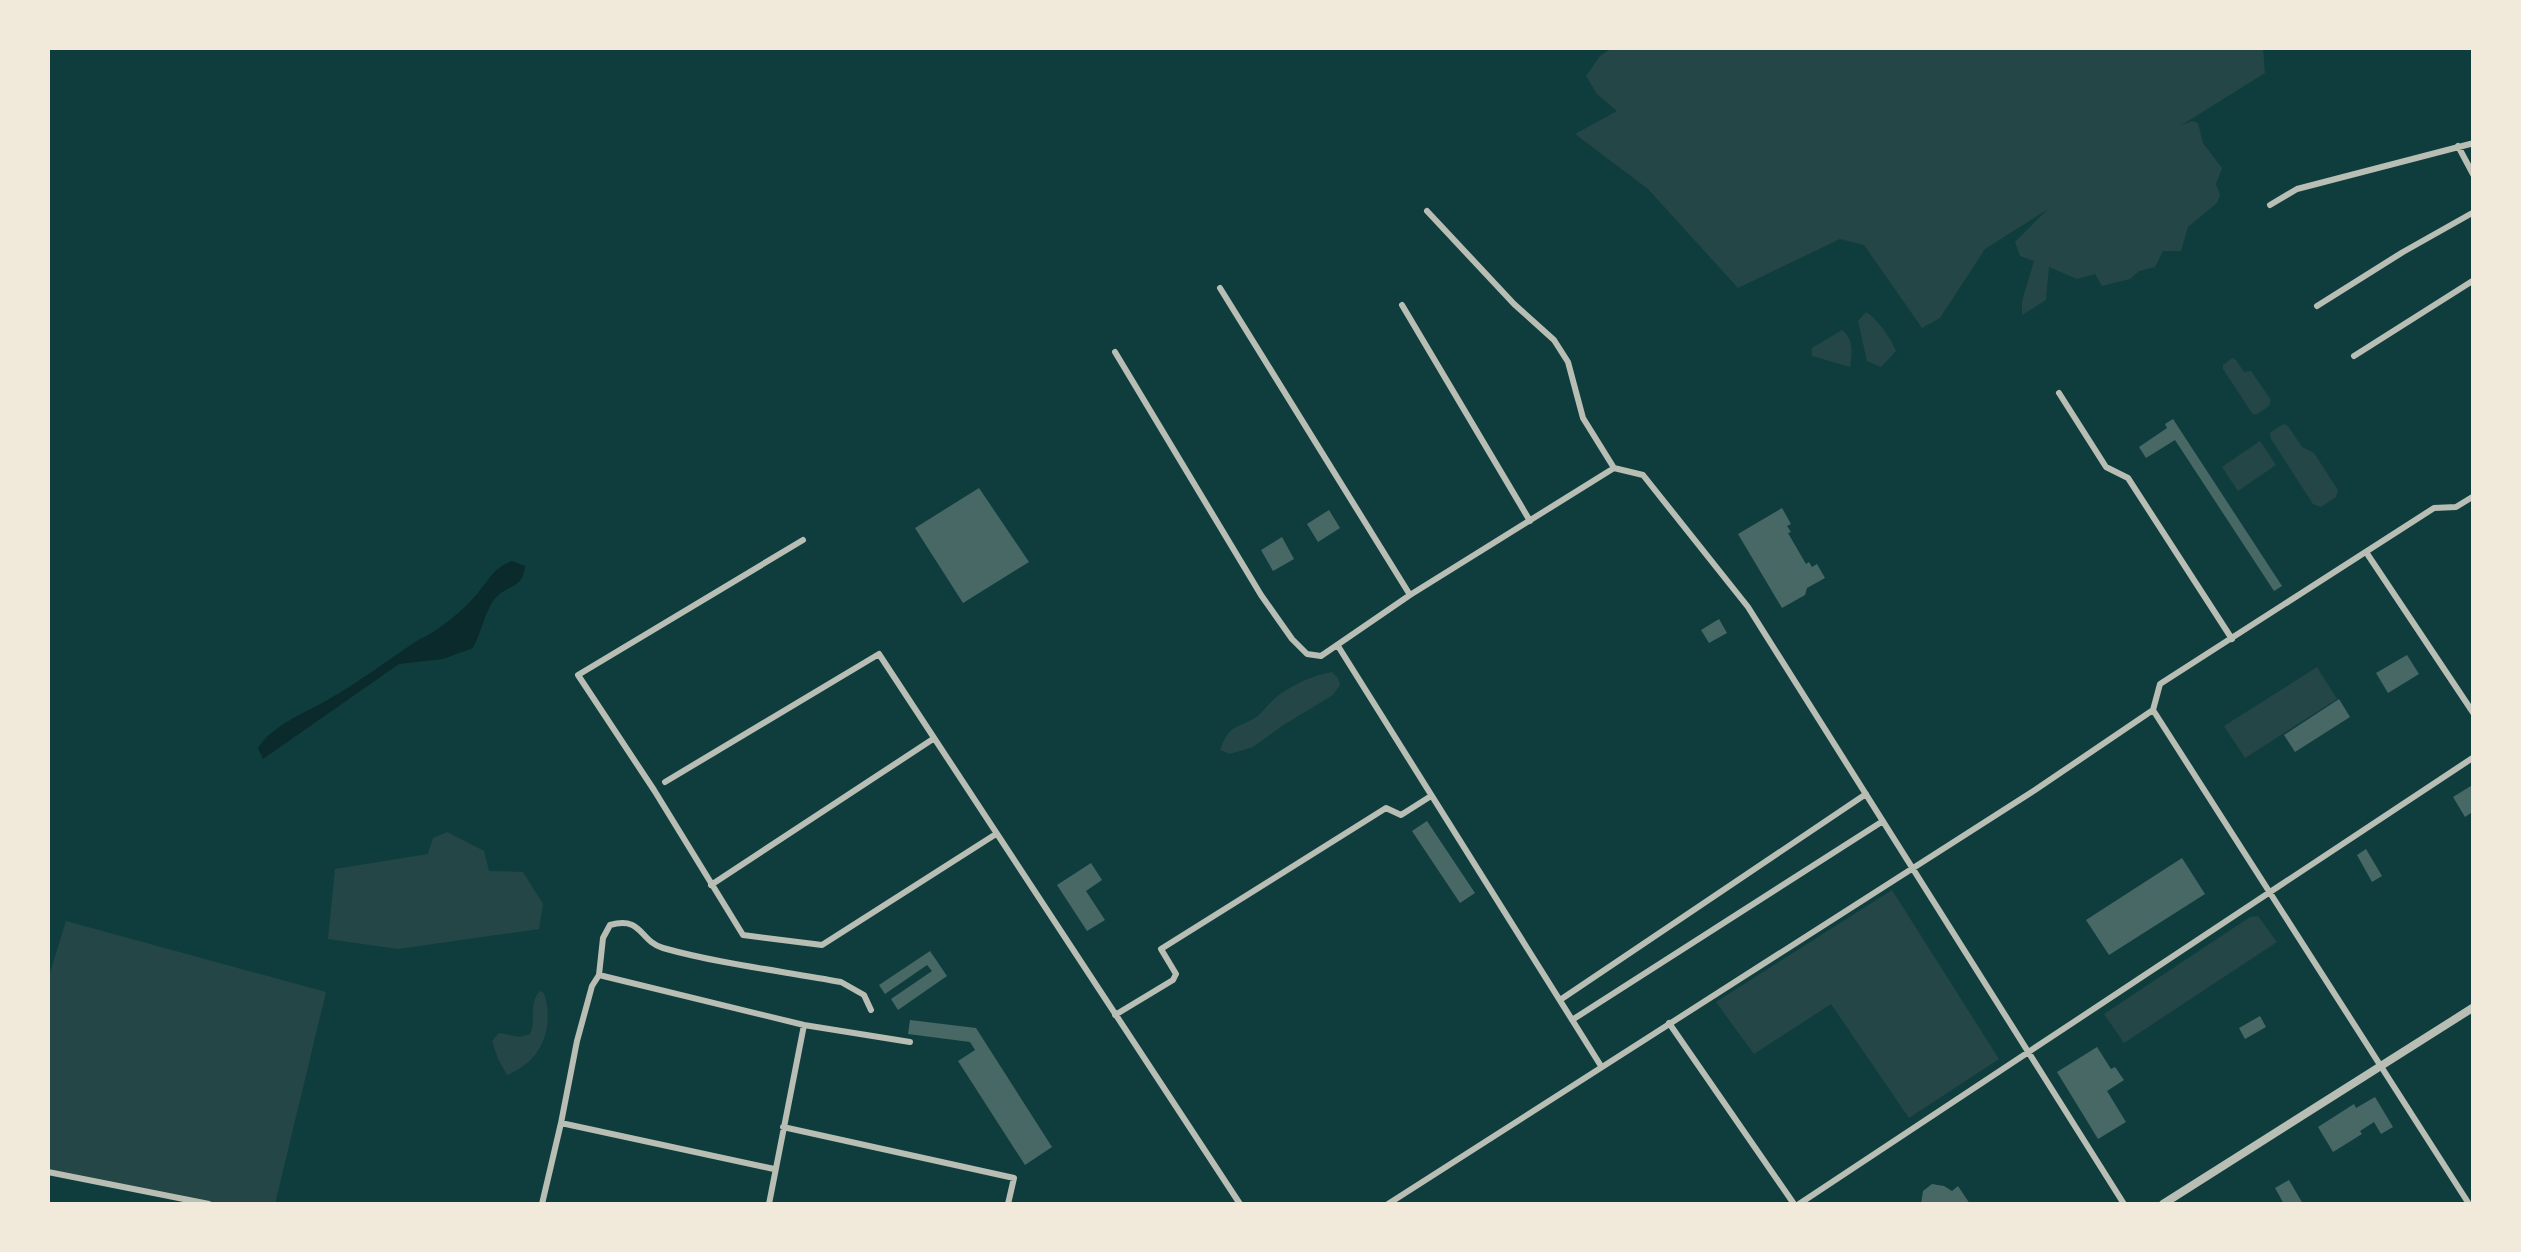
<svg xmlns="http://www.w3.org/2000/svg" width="2521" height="1252" font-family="'Work Sans',sans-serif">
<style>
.green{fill:#244646}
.water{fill:#0a2a2b}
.building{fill:#486865}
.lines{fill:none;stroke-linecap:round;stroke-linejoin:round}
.minor{stroke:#b8beb3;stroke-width:6}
.tertiary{stroke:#b8beb3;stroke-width:8}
</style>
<rect width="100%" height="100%" fill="#0f3d3e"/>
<!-- green -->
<path class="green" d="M 1612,48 L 2263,48 L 2265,73 L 2180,126 L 2192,121 L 2198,123 L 2203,143 L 2222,168 L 2216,184 L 2220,195 L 2217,203 L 2188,227 L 2181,251 L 2163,251 L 2155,267 L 2139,271 L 2130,279 L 2102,286 L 2095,274 L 2077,279 L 2049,267 L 2046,300 L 2022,315 L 2022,301 L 2034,261 L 2020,256 L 2015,242 L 2048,209 L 1985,249 L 1940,318 L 1922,328 L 1864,245 L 1840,239 L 1738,288 L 1648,189 L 1575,134 L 1617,111 L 1597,94 L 1586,76 L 1600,56 Z
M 1866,312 C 1876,317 1892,340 1896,351 L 1881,367 L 1867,361 L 1858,321 Z
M 1842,330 C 1854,339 1852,353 1850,367 L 1812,356 L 1812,348 Z
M 2232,358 L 2236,360 L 2244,372 L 2251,371 L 2271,400 L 2269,406 L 2256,415 L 2252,413 L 2223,369 L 2223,365 Z
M 2283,424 L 2288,426 L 2302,447 L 2314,453 L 2338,490 L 2336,497 L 2321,507 L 2313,504 L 2271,439 L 2270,433 Z
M 2260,441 L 2276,465 L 2238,491 L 2222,467 Z
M 2317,667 L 2337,699 L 2245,758 L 2224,726 Z
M 1332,672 L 1338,678 L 1340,685 L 1333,695 L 1282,726 L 1253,747 L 1230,754 L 1220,750 C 1229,725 1235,729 1255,718 C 1264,712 1270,701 1279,695 C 1294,684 1314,675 1332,672 Z
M 447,832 L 484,851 L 489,871 L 523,872 L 543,904 L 539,929 L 398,949 L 328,939 L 335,869 L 428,854 L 433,838 Z
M 1892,890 L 1999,1059 L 1909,1118 L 1831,1004 L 1754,1054 L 1716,1002 Z
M 2258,916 L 2277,942 L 2124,1043 L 2104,1014 L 2250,917 Z
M 66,921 L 326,992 L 275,1204 L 209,1204 L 48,1172 L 48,979 Z
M 540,991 L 544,993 C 555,1028 542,1061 507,1075 L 498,1059 L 492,1041 L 499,1033 L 520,1037 L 530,1034 C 537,1019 528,1003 540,991 Z"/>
<!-- water -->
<path class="water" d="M 512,561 L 525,566 C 523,591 506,583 493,601 C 484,615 481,633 473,648 L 443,659 L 399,664 L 263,759 L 258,748 C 272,726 302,714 324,702 C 356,684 387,661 418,640 C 436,633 464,610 477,594 C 489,580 493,568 512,561 Z"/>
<!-- building -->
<path class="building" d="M 2173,419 L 2282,586 L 2274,591 L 2175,440 L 2146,458 L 2139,447 L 2167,428 L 2165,424 Z
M 979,488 L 1029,562 L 963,603 L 915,528 Z
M 1782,508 L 1791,524 L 1787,526 L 1791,532 L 1788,533 L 1806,564 L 1809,562 L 1812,567 L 1817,564 L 1825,578 L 1807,588 L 1805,595 L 1782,608 L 1738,534 Z
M 1329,510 L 1340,528 L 1318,542 L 1307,524 Z
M 1282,537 L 1294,559 L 1273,571 L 1261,550 Z
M 1719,619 L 1727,633 L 1709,643 L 1701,630 Z
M 2407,655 L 2419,674 L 2388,693 L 2376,673 Z
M 2339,699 L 2350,717 L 2295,752 L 2284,735 Z
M 2474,784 L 2474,811 L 2465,817 L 2453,797 Z
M 1427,821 L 1475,893 L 1460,903 L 1412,831 Z
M 2366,849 L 2382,876 L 2372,882 L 2357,855 Z
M 2182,858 L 2205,894 L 2109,955 L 2086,920 Z
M 1091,863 L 1102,880 L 1086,891 L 1105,920 L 1087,931 L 1057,885 Z
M 930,951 L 947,976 L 898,1010 L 891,999 L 932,971 L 927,965 L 885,994 L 879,985 Z
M 2260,1016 L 2266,1027 L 2245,1039 L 2239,1028 Z
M 910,1020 L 976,1028 L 1052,1147 L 1025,1165 L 958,1061 L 975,1050 L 970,1042 L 908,1034 Z
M 2097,1047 L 2111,1069 L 2115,1067 L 2124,1080 L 2107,1091 L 2126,1122 L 2098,1139 L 2057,1072 Z
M 2375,1097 L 2393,1127 L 2381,1134 L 2374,1122 L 2360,1131 L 2362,1134 L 2333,1152 L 2318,1127 L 2354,1104 L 2356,1108 Z
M 2289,1180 L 2303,1204 L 2284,1204 L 2275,1188 Z
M 1932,1184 L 1944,1186 L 1952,1191 L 1958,1186 L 1970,1204 L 1921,1204 L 1923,1191 Z"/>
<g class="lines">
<!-- minor -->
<path class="minor" d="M 2458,146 L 2474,176
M 2270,205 L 2297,189 L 2474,143
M 1427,211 L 1514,304 L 1554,340 L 1568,362 L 1583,418 L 1614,468 L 1643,475 L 1748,607 L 2124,1204
M 1220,288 L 1410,595
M 1402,305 L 1530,521
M 2317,306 L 2403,252 L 2474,212
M 1115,352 L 1261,595 L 1292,639 L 1307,654 L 1321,656 L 1410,595 L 1614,468
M 2354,356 L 2474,280
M 2059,393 L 2106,467 L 2128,478 L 2232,639
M 803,540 L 578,675 L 654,790 L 743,935 L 822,945 L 996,834
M 2366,552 L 2474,714
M 1338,646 L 1601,1066
M 2153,710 L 2469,1204
M 665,782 L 879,654 L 1240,1204
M 711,885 L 933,739
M 599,975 L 804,1025 L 910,1042
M 1560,1000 L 1866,794
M 1115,1015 L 1173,980 L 1176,974 L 1161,949 L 1386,808 L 1401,815 L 1431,796
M 1572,1020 L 1883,821
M 1669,1023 L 1794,1204
M 561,1123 L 774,1169
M 783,1127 L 1014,1178 L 1008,1204
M 48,1172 L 209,1204
M 542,1204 L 561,1123 L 577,1041 L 592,986 L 599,975 L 603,938 L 610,925 C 643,916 639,941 663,948 C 720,964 782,971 841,982 L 864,995 L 871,1010
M 769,1204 L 804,1025
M 1388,1204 L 2035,790 L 2153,710 L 2160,684 L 2434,508 L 2456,507 L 2474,496
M 1799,1204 L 2474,757"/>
<!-- tertiary -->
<path class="tertiary" d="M 2163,1204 L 2474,1007"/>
</g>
<!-- border -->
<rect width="2521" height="1252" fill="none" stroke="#f1e9da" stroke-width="100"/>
</svg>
